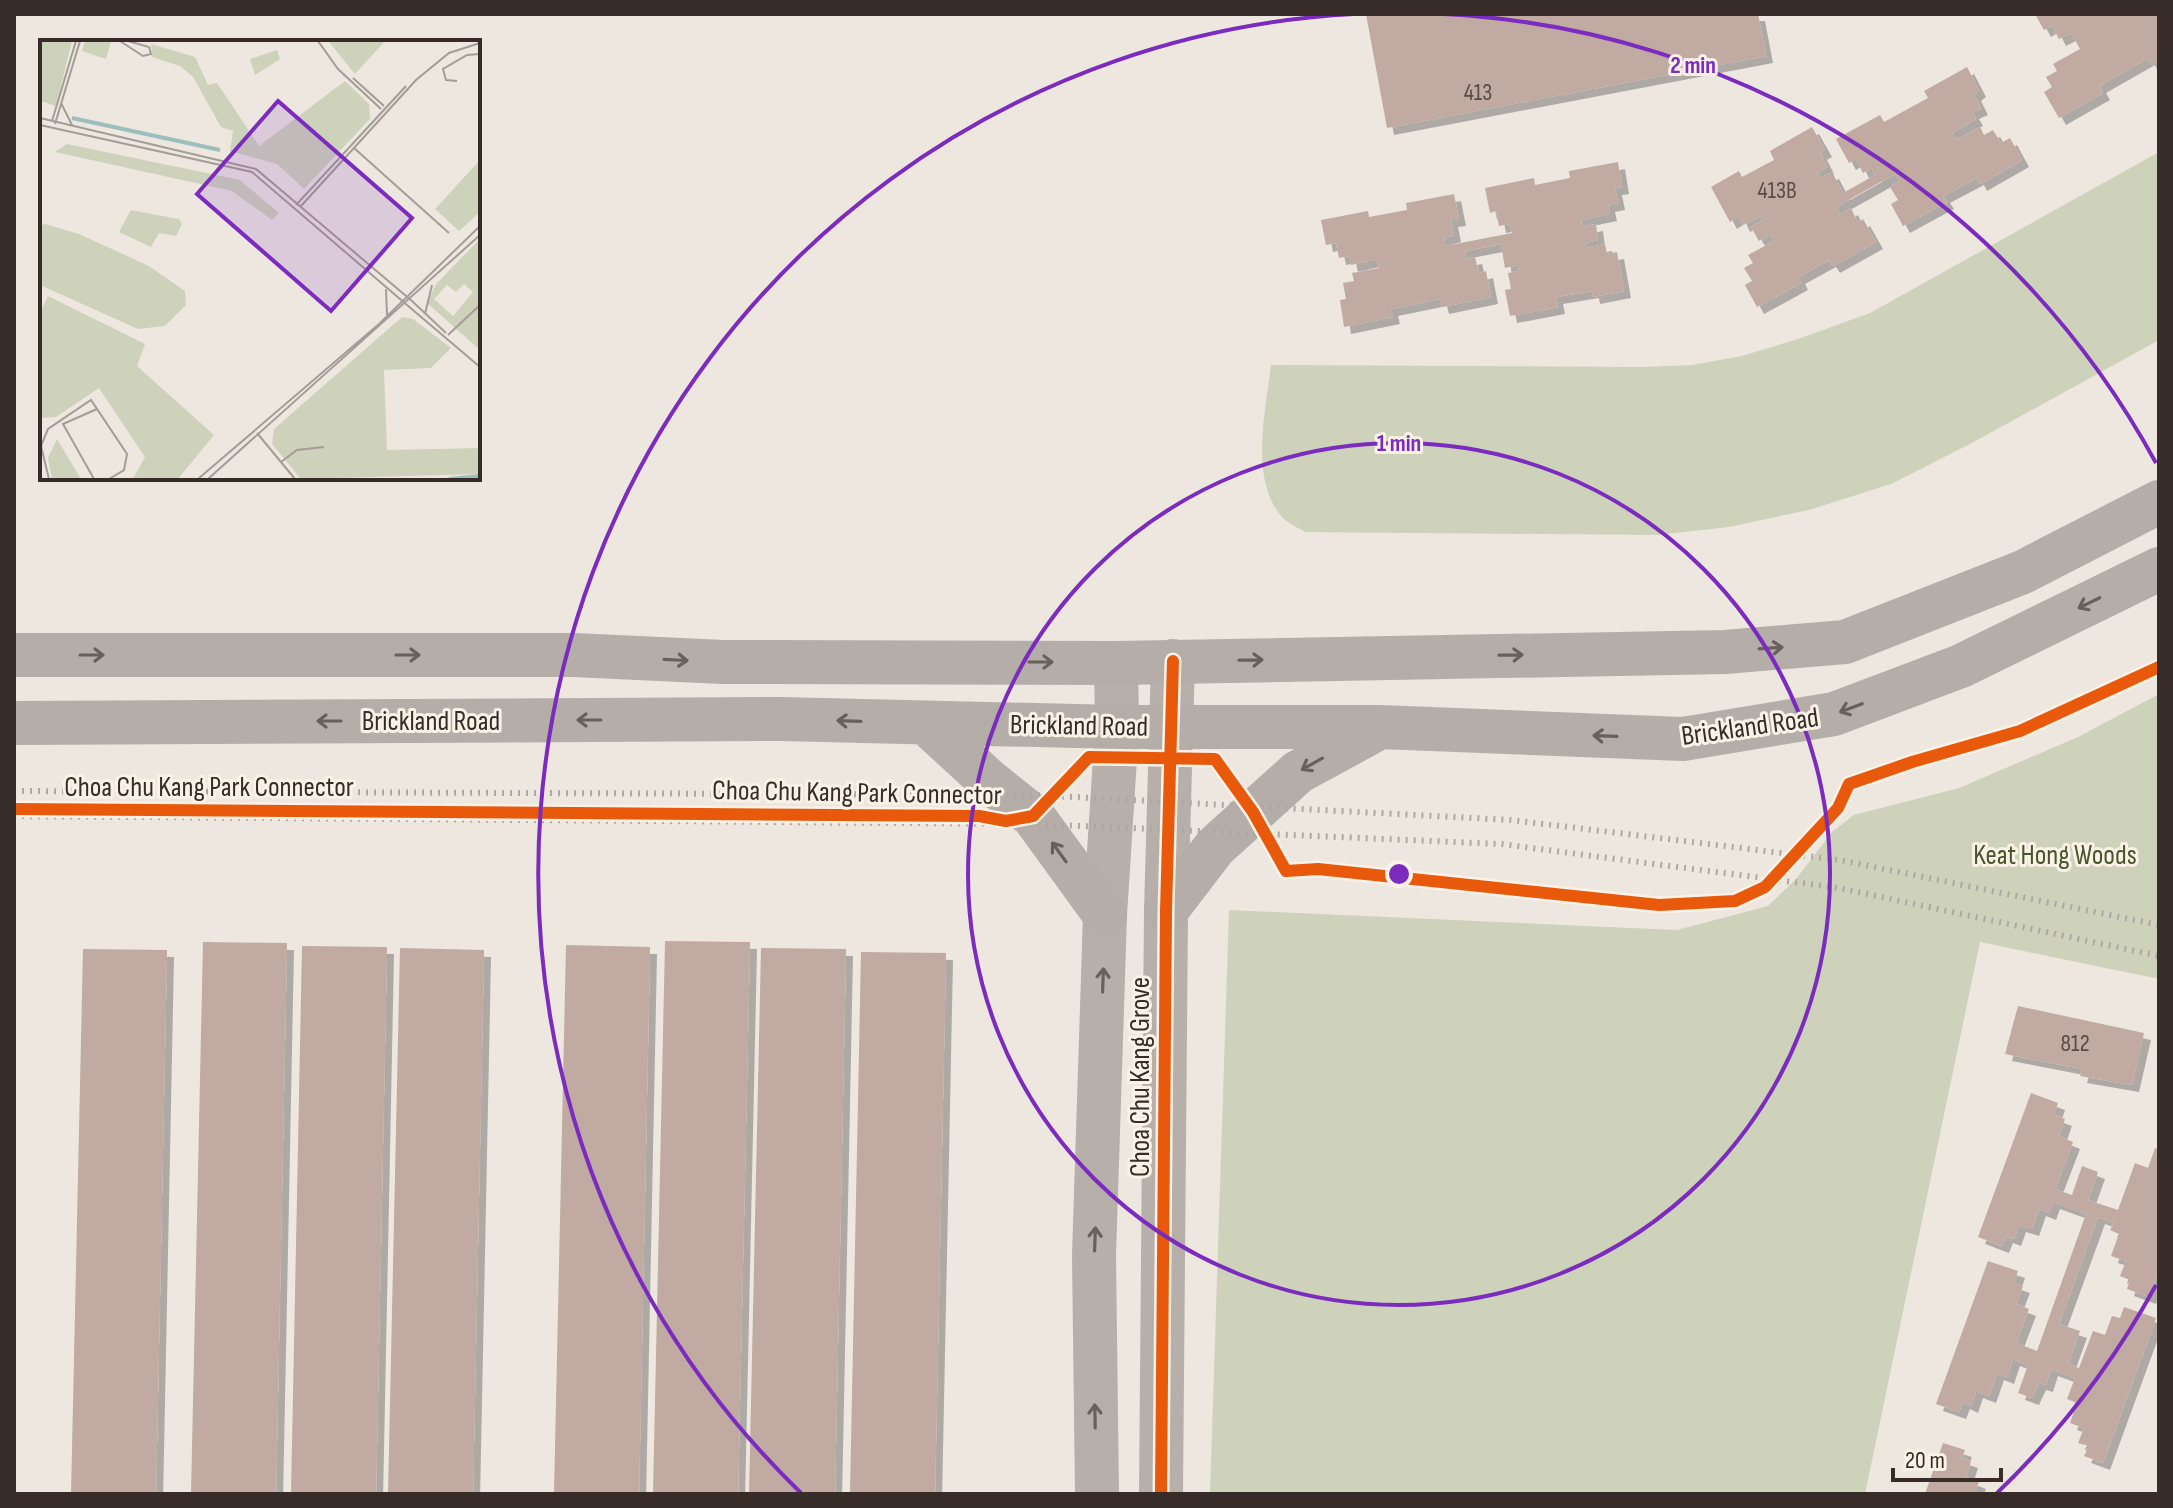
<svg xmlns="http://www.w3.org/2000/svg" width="2173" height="1508" font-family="'Sofia Sans Condensed',sans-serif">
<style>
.green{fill:#ced2ba}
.building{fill:#c0aaa2;filter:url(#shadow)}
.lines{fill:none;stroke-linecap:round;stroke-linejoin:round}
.secondary{stroke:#b6afaa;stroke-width:44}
.primary{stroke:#b5ada8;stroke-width:44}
.rail{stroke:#ada8a4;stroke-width:6;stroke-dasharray:2 6;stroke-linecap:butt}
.cycleway-casing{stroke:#faf1e7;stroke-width:17}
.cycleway{stroke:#e8590c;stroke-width:12}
.oneway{stroke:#69605b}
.oneway2{stroke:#6a605c}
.ring{fill:none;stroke:#7b2cbf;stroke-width:4}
.labels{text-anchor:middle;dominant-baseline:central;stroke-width:6;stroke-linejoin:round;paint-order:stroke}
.number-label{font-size:24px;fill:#594c46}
.street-label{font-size:28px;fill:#372c28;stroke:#faf1e7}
.park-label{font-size:28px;fill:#46552b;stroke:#faf1e7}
.inset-river{fill:none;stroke:#9cbfbe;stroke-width:4}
.inset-road{fill:none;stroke:#a49c96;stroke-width:2}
.view{fill:#7b2cbf;fill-opacity:0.15;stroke:#7b2cbf;stroke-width:4}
.inset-edge{fill:none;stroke:#372c28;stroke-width:4}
.centre{fill:#7b2cbf;stroke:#faf1e7;stroke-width:4}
.ring-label{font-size:24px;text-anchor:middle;font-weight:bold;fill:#7b2cbf;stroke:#faf1e7;stroke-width:6;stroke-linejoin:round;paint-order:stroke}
</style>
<defs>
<filter id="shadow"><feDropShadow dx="7" dy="7" stdDeviation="0" flood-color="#0004"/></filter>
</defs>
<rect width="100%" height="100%" fill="#ede7e0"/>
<!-- green -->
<path class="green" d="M 2159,152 L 2159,340 L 1970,444 L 1891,484 L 1809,510 L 1729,527 L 1657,535 L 1305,532 C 1299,528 1289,524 1284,519 C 1248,482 1266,410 1271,365 L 1644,367 L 1692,365 L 1742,356 L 1801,338 L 1870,313 Z
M 2159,694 L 2159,979 L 1980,942 L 1865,1494 L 1210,1494 L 1229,910 L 1677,930 L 1768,906 L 1796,879 L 1832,832 L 1854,815 L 1959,788 L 2078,737 Z"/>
<!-- building -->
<path class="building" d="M 1366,14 L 1758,14 L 1766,56 L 1387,128 Z
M 2035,14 L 2159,14 L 2159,61 L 2151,65 L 2148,58 L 2099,86 L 2103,93 L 2059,118 L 2044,92 L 2052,87 L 2046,77 L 2057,71 L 2053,64 L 2080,49 L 2071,33 L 2059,39 L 2052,25 L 2044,30 Z
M 1967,67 L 1979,90 L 1974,94 L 1981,108 L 1972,112 L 1976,119 L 1952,133 L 1956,140 L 1980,127 L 1984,135 L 1993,130 L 2001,143 L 2010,138 L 2022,160 L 1980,184 L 1977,178 L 1943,196 L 1947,202 L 1903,226 L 1891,204 L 1898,200 L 1890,187 L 1899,182 L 1895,174 L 1836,207 L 1840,215 L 1851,208 L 1858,223 L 1863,219 L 1876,242 L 1833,266 L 1829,260 L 1798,277 L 1801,283 L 1757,307 L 1745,285 L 1752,281 L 1744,268 L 1753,263 L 1748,255 L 1774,241 L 1771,234 L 1759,241 L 1751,227 L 1763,220 L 1761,216 L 1743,225 L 1739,216 L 1730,222 L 1711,187 L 1739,171 L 1742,177 L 1774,160 L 1770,151 L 1812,127 L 1825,150 L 1820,153 L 1827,167 L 1817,173 L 1820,178 L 1832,172 L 1843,193 L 1875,175 L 1872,168 L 1863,173 L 1856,159 L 1849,163 L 1836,139 L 1880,115 L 1884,122 L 1928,98 L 1924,91 Z
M 1618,162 L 1622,187 L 1615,188 L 1618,203 L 1608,205 L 1610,214 L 1581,220 L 1582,227 L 1596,224 L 1598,240 L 1585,243 L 1586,248 L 1605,244 L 1607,254 L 1617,252 L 1624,291 L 1593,297 L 1592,291 L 1556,297 L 1558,307 L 1510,316 L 1505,290 L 1511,289 L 1508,273 L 1519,271 L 1518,265 L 1505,268 L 1501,244 L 1465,251 L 1466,259 L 1475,257 L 1479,273 L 1486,271 L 1491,297 L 1442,307 L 1440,299 L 1391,309 L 1393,317 L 1344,327 L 1340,300 L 1346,299 L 1343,283 L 1354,281 L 1352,273 L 1379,268 L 1377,259 L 1351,265 L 1349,256 L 1339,258 L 1336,243 L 1326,245 L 1321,220 L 1368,211 L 1369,217 L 1407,210 L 1406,203 L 1454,194 L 1459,219 L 1451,220 L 1454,235 L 1444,238 L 1445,246 L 1512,233 L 1510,224 L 1499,226 L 1496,211 L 1490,213 L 1485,188 L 1534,178 L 1535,185 L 1570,178 L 1569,171 Z
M 665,941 L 750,942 L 738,1494 L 653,1494 Z
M 203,942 L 287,943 L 276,1494 L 191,1494 Z
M 566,945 L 650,947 L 639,1494 L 554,1494 Z
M 302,946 L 387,947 L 376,1494 L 291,1494 Z
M 400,948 L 484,950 L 473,1494 L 388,1494 Z
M 761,948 L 846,949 L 835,1494 L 749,1494 Z
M 83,949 L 167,950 L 156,1494 L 71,1494 Z
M 861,952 L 946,953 L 935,1494 L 850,1494 Z
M 2018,1006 L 2144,1033 L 2132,1085 L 2080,1076 L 2082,1069 L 2005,1054 Z
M 2031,1093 L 2058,1103 L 2054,1115 L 2065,1119 L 2059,1136 L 2073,1142 L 2055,1189 L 2072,1195 L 2082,1166 L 2098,1172 L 2088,1200 L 2118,1210 L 2135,1163 L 2148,1168 L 2155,1148 L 2159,1149 L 2159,1269 L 2149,1297 L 2127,1289 L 2130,1280 L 2120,1276 L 2126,1261 L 2111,1256 L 2119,1234 L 2110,1230 L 2114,1223 L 2098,1217 L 2059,1324 L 2080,1331 L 2068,1364 L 2079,1368 L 2093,1331 L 2105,1335 L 2112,1316 L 2120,1318 L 2124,1307 L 2156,1318 L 2103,1463 L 2084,1456 L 2089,1446 L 2078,1443 L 2084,1428 L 2070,1423 L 2077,1403 L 2067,1399 L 2075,1378 L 2051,1369 L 2046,1385 L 2039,1383 L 2032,1398 L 2018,1393 L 2028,1365 L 2013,1359 L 2007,1377 L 1997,1373 L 1989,1396 L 1976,1391 L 1971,1406 L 1963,1402 L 1959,1412 L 1936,1404 L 1988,1261 L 2018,1271 L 2014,1283 L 2023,1286 L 2016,1304 L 2029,1309 L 2016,1343 L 2037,1351 L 2086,1214 L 2053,1202 L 2049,1213 L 2039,1209 L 2032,1229 L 2019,1225 L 2014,1239 L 2006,1236 L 2002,1246 L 1978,1237 Z
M 1943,1443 L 1965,1450 L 1962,1458 L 1971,1461 L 1966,1477 L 1979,1482 L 1974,1494 L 1925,1494 Z"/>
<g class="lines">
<!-- secondary -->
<path class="secondary" d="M 1097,1494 L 1094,1255 L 1105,915 L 1117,727 L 1116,663
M 1161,1494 L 1166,911 L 1173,661"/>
<!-- primary -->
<path class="primary" d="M 14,655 L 574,655 L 723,662 L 1116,663 L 1725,652 L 1845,642 L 2023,572 L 2159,502
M 14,723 L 781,719 L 1117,727 L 1380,727 L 1683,739 L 1834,714 L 1961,666 L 2159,569
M 927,724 L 988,780 L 1033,816 L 1105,915
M 1166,911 L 1215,847 L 1298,772 L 1375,730"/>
<!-- rail -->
<path class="rail" d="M 14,791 L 1035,795 L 1511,820 L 1840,860 L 2159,925
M 14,816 L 1034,824 L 1501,844 L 1839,888 L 2159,956"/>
<defs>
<path id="cycleway" d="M 14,809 L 979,816 L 1006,821 L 1033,816 L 1089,757 L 1215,759 L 1253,812 L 1286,871 L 1318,869 L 1659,905 L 1735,901 L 1765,887 L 1838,808 L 1849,784 L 1912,762 L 2020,731 L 2159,667
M 1161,1494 L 1166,911 L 1173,661"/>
</defs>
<!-- cycleway casing -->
<use href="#cycleway" class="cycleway-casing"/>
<!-- cycleway -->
<use href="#cycleway" class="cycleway"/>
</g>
<!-- one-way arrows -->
<defs><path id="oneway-shaft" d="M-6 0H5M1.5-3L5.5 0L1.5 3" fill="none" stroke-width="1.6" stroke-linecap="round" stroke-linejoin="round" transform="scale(2)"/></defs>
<g class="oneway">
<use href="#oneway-shaft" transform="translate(2089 603) rotate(154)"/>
<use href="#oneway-shaft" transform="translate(1771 648) rotate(-4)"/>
<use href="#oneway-shaft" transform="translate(92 655)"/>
<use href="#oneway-shaft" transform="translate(408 655)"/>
<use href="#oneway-shaft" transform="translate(1511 655) rotate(-1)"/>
<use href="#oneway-shaft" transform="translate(676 660) rotate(3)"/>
<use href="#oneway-shaft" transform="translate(1251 660) rotate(-1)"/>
<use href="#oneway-shaft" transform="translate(1041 662)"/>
<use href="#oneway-shaft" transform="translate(1851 708) rotate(159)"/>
<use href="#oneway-shaft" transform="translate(589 720) rotate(180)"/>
<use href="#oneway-shaft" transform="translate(329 721) rotate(180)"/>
<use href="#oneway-shaft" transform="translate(849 721) rotate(-178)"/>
<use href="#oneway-shaft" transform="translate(1605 736) rotate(-178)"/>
<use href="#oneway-shaft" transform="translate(1312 764) rotate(151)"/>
<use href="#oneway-shaft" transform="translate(1059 852) rotate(-126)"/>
</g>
<g class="oneway2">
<use href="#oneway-shaft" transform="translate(1103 980) rotate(-88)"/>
<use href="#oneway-shaft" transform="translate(1095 1239) rotate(-88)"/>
<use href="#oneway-shaft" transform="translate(1095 1416) rotate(-91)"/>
</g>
<!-- distance rings -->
<g class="ring">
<circle cx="1399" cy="874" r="431"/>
<path d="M2156 1285A861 861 0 0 1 1997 1493M801 1493A861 861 0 0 1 1354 14M1444 14A861 861 0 0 1 2156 463"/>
</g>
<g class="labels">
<!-- number labels -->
<g class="number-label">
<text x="1478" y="92">413</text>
<text x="1777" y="190">413B</text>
<text x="2075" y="1043">812</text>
</g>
<!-- street labels -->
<g class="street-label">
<text x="431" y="721">Brickland Road</text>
<text transform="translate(1079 726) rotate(1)">Brickland Road</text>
<text transform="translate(1750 727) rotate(-8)">Brickland Road</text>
<text x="209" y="787">Choa Chu Kang Park Connector</text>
<text transform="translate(857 793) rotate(1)">Choa Chu Kang Park Connector</text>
<text transform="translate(1140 1077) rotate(-90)">Choa Chu Kang Grove</text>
</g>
<!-- park labels -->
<g class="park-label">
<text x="2055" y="855">Keat Hong Woods</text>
</g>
</g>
<!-- overview -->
<g transform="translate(40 40)">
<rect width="440" height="440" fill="#ede7e0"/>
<path d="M 0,1 L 32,1 L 16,66 L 0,61 ZM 45,1 L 71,2 L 66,19 L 42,11 ZM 288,1 L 345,1 L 315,34 ZM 111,4 L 155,17 L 168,45 L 177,43 L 219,106 L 305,41 L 329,64 L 330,79 L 264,149 L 237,124 L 190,111 L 193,91 L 181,87 L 153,37 L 140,26 L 112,17 ZM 237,10 L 240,19 L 215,35 L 210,19 ZM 27,104 L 200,140 L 239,173 L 232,180 L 192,151 L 15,112 ZM 440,120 L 440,172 L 419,191 L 395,169 ZM 91,170 L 139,179 L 142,184 L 136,196 L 119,193 L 111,207 L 79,192 ZM 5,184 L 39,194 L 109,226 L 145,251 L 146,265 L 125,286 L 98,289 L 0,245 L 0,185 ZM 440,199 L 440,310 L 387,263 L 396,244 ZM 424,244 L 433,252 L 413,276 L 394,259 L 407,245 L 416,252 ZM 8,256 L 105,304 L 97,326 L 174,395 L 138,439 L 93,439 L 105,417 L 59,348 L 16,377 L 0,378 L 0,273 ZM 362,277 L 373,279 L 411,308 L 391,328 L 344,330 L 347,410 L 440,408 L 440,434 L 261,439 L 232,404 L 234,389 ZM 17,399 L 41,439 L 12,439 L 8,418 Z" fill="#ced2ba" fill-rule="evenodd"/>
<path class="inset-river" d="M 32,78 L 180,110M 409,439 L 440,436"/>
<path class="inset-road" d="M 80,1 L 103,16 L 111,14 L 109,7 L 88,1M 278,1 L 298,29 L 341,69M 313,38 L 344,66M 417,41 L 406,40 L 403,29 L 427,15 L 440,14M 21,63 L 32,85M 0,78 L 216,129 L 372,261M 12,81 L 36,1M 15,84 L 40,1M 0,85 L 212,132 L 367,265M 314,108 L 409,193M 256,165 L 366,46M 261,166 L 376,40 L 409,13 L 440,3M 346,249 L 347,275M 372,261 L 406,293M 367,265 L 440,327M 385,274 L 392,245M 408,295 L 440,265M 217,393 L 255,439M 241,422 L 257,410 L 284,407M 9,439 L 1,406 L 8,389 L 51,360 L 87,414 L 84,430 L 69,439M 54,439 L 23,384 L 57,369M 158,439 L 339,284 L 440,186M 168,439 L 440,195"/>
<path class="view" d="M 238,61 L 372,178 L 291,271 L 157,154 Z"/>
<rect width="440" height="440" class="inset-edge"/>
</g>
<circle cx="1399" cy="874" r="12" class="centre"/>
<g class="ring-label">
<text x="1693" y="73">2 min</text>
<text x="1399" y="451">1 min</text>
</g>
<!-- border -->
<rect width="2173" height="1508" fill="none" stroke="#372c28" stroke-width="32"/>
<!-- scale -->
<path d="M1893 1468v12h108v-12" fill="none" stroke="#372c28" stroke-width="4"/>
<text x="1905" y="1468" font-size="24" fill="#372c28" stroke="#faf1e7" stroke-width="6" paint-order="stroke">20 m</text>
</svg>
